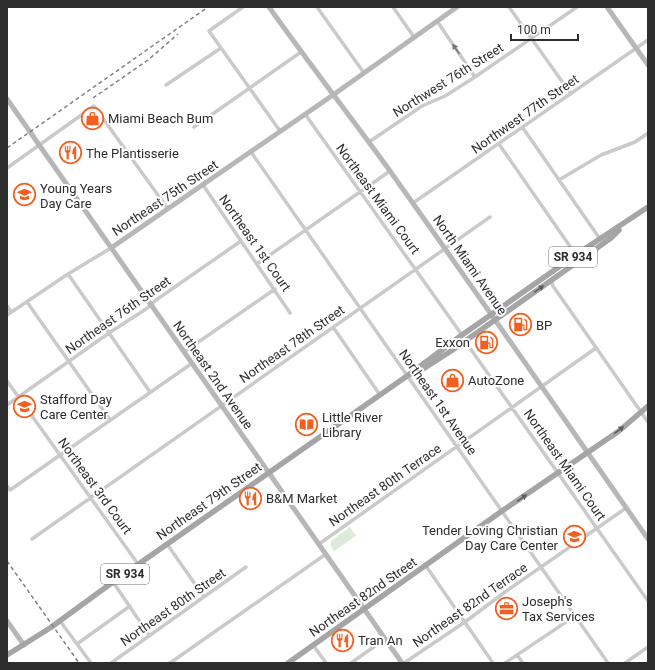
<svg xmlns="http://www.w3.org/2000/svg" width="655" height="670" font-family="Roboto,sans-serif">
<style>
.green{fill:#dcecd9}
.lines{fill:none;stroke-linecap:round;stroke-linejoin:round}
.street{stroke:#cacaca;stroke-width:3.5}
.secondary{stroke:#b7b7b7;stroke-width:5}
.primary{stroke:#a5a5a5;stroke-width:5.5}
.rail{stroke:#828282;stroke-width:1.5;stroke-dasharray:4 3;stroke-linecap:butt}
.oneway{fill:#747474}
.oneway2{fill:#5d5d5d}
.labels{text-anchor:middle;dominant-baseline:central;stroke-width:4;stroke-linejoin:round;paint-order:stroke}
.shield{fill:#fff;stroke:#6c6c6c;stroke-width:1}
.shield-label{font-size:12px;font-weight:bold;fill:#2d2d2d}
.street-label{font-size:13px;fill:#2d2d2d;stroke:#fff}
.poi-label{font-size:13px;fill:#2d2d2d;stroke:#fff;text-anchor:start}
</style>
<rect width="100%" height="100%" fill="#fff"/>
<!-- green -->
<path class="green" d="M 350,527 L 356,536 L 334,551 L 331,546 L 331,541 Z"/>
<g class="lines">
<!-- street -->
<path class="street" d="M 243,7 L 209,31 L 280,131
M 317,7 L 364,73
M 393,7 L 414,37
M 509,7 L 571,94
M 437,21 L 475,77
M 166,85 L 221,48
M 305,114 L 462,335
M 194,127 L 301,52
M 523,128 L 600,239
M 369,142 L 422,106 L 445,96 L 475,77 L 577,7
M 499,144 L 576,255
M 251,152 L 608,663
M 7,168 L 94,106 L 168,209
M 559,180 L 601,155 L 635,142 L 648,133
M 203,185 L 290,313
M 413,203 L 648,40
M 257,264 L 390,171
M 68,274 L 150,392
M 551,281 L 553,286 L 648,422
M 27,302 L 110,420
M 7,306 L 11,312
M 7,315 L 68,274 L 111,248
M 333,327 L 380,395
M 465,341 L 648,601
M 184,352 L 275,289
M 7,381 L 138,564
M 7,405 L 109,333 L 146,309 L 156,300 L 241,241
M 7,486 L 10,490 L 191,364
M 32,539 L 490,217
M 167,544 L 204,597
M 319,544 L 596,348
M 426,566 L 493,663
M 113,582 L 149,635
M 60,621 L 91,663
M 77,644 L 130,606
M 313,645 L 326,663
M 517,655 L 523,663
M 111,663 L 246,567
M 170,663 L 326,554
M 351,663 L 385,639
M 404,663 L 465,622 L 505,592 L 626,508
M 505,663 L 575,616
M 625,663 L 648,647"/>
<!-- secondary -->
<path class="secondary" d="M 269,7 C 308,62 350,116 390,171 C 477,293 562,416 648,539
M 607,7 L 648,65
M 7,99 L 402,663
M 111,248 L 333,95 L 457,7
M 7,621 L 24,645"/>
<!-- primary -->
<path class="primary" d="M 411,374 L 420,371 L 451,351 L 580,260 L 611,238 L 619,230
M 7,655 L 50,628 L 113,582 L 407,376 L 462,335 L 583,250 L 648,207
M 288,663 L 502,511 L 619,431 L 648,406"/>
<!-- rail -->
<path class="rail" d="M 93,98 L 148,60 L 178,34
M 7,148 L 208,7
M 7,561 L 79,663"/>
</g>
<!-- one-way arrows -->
<defs><path id="oneway-solid" d="M-6-.8H1V-3.2L6.5 0L1 3.2V.8H-6Z"/></defs>
<use class="oneway" href="#oneway-solid" transform="translate(456 49) rotate(-125)"/>
<g class="oneway2">
<use href="#oneway-solid" transform="translate(539 289) rotate(-35)"/>
<use href="#oneway-solid" transform="translate(619 430) rotate(-36)"/>
<use href="#oneway-solid" transform="translate(522 498) rotate(-35)"/>
</g>
<!-- icons -->
<defs>
<symbol id="shop-ring" viewBox="-11 -11 22 22"><circle r="9.5" fill="#fff" stroke="#f06023" stroke-width="1.5"/><path d="M-5-2.5h2.3a2.7 3.5 0 0 1 5.4 0H5L5.5 6h-11ZM-1.5-2.5h3a1.5 2.3 0 0 0-3 0Z" fill="#f06023"/></symbol>
<symbol id="restaurant-ring" viewBox="-11 -11 22 22"><circle r="9.5" fill="#fff" stroke="#f06023" stroke-width="1.5"/><path d="M-5-6h1v4h1v-4h1v4h1v-4h1v5L-1.5 .5V6h-2V.5L-5-1ZM5-6V6H3V1.5H1.5Q1.5-4 5-6Z" fill="#f06023"/></symbol>
<symbol id="school-ring" viewBox="-11 -11 22 22"><circle r="9.5" fill="#fff" stroke="#f06023" stroke-width="1.5"/><path d="M0-5L7-2L0 1L-7-2ZM-4 1L0 2.5L4 1V4Q0 6-4 4Z" fill="#f06023"/></symbol>
<symbol id="fuel-ring" viewBox="-11 -11 22 22"><circle r="9.5" fill="#fff" stroke="#f06023" stroke-width="1.5"/><path d="M-5.5-6h7V0h2V4h1.3V-2.5L3-4.5l.8-.8L6-3V5H2.5V1h-1V6h-7ZM-4.2-4.7v3.2H.2V-4.7Z" fill="#f06023"/></symbol>
<symbol id="library-ring" viewBox="-11 -11 22 22"><circle r="9.5" fill="#fff" stroke="#f06023" stroke-width="1.5"/><path d="M-6-4Q-3-5.5-.7-3.5V5Q-3 3-6 4ZM6-4Q3-5.5 .7-3.5V5Q3 3 6 4Z" fill="#f06023"/></symbol>
<symbol id="office-ring" viewBox="-11 -11 22 22"><circle r="9.5" fill="#fff" stroke="#f06023" stroke-width="1.5"/><path d="M-6-3h4V-5.5h4V-3h4V5H-6ZM-1-4.5V-3h2v-1.5ZM-6 0V1H6V0Z" fill="#f06023"/></symbol>
</defs>
<g fill-rule="evenodd">
<use href="#shop-ring" x="80" y="106" width="25" height="25"/>
<use href="#restaurant-ring" x="58" y="140" width="25" height="25"/>
<use href="#school-ring" x="12" y="182" width="25" height="25"/>
<use href="#fuel-ring" x="508" y="312" width="25" height="25"/>
<use href="#fuel-ring" x="474" y="330" width="25" height="25"/>
<use href="#shop-ring" x="440" y="368" width="25" height="25"/>
<use href="#school-ring" x="12" y="394" width="25" height="25"/>
<use href="#library-ring" x="294" y="412" width="25" height="25"/>
<use href="#restaurant-ring" x="238" y="486" width="25" height="25"/>
<use href="#school-ring" x="562" y="524" width="25" height="25"/>
<use href="#office-ring" x="494" y="596" width="25" height="25"/>
<use href="#restaurant-ring" x="330" y="628" width="25" height="25"/>
</g>
<g class="labels">
<!-- shield labels -->
<g class="shield">
<rect x="549" y="247" width="48" height="20" rx="3"/>
<rect x="101" y="564" width="48" height="20" rx="3"/>
</g>
<g class="shield-label">
<text x="573" y="257">SR 934</text>
<text x="125" y="574">SR 934</text>
</g>
<!-- street labels -->
<g class="street-label">
<text transform="translate(448 80) rotate(-32)">Northwest 76th Street</text>
<text transform="translate(525 114) rotate(-35)">Northwest 77th Street</text>
<text transform="translate(165 198) rotate(-34)">Northeast 75th Street</text>
<text transform="translate(378 199) rotate(54)">Northeast Miami Court</text>
<text transform="translate(255 243) rotate(55)">Northeast 1st Court</text>
<text transform="translate(470 265) rotate(55)">North Miami Avenue</text>
<text transform="translate(118 315) rotate(-35)">Northeast 76th Street</text>
<text transform="translate(292 344) rotate(-35)">Northeast 78th Street</text>
<text transform="translate(213 375) rotate(55)">Northeast 2nd Avenue</text>
<text transform="translate(438 402) rotate(55)">Northeast 1st Avenue</text>
<text transform="translate(565 465) rotate(55)">Northeast Miami Court</text>
<text transform="translate(385 485) rotate(-35)">Northeast 80th Terrace</text>
<text transform="translate(95 486) rotate(54)">Northeast 3rd Court</text>
<text transform="translate(209 501) rotate(-35)">Northeast 79th Street</text>
<text transform="translate(363 597) rotate(-35)">Northeast 82nd Street</text>
<text transform="translate(470 605) rotate(-35)">Northeast 82nd Terrace</text>
<text transform="translate(173 607) rotate(-35)">Northeast 80th Street</text>
</g>
<!-- poi labels -->
<g class="poi-label">
<text x="108" y="118">Miami Beach Bum</text>
<text x="86" y="153">The Plantisserie</text>
<text x="40" y="188">Young Years<tspan x="40" dy="15">Day Care</tspan></text>
<text x="536" y="325">BP</text>
<text x="470" y="342" text-anchor="end">Exxon</text>
<text x="468" y="380">AutoZone</text>
<text x="40" y="399">Stafford Day<tspan x="40" dy="15">Care Center</tspan></text>
<text x="322" y="417">Little River<tspan x="322" dy="15">Library</tspan></text>
<text x="266" y="498">B&amp;M Market</text>
<text x="558" y="530" text-anchor="end">Tender Loving Christian<tspan x="558" dy="15">Day Care Center</tspan></text>
<text x="522" y="601">Joseph's<tspan x="522" dy="15">Tax Services</tspan></text>
<text x="358" y="640">Tran An</text>
</g>
</g>
<!-- border -->
<rect width="655" height="670" fill="none" stroke="#2d2d2d" stroke-width="16"/>
<!-- scale -->
<path d="M511 34v6h67v-6" fill="none" stroke="#2d2d2d" stroke-width="2"/>
<text x="517" y="34" font-size="12" fill="#2d2d2d" stroke="#ffffff" stroke-width="3" paint-order="stroke">100 m</text>
</svg>
